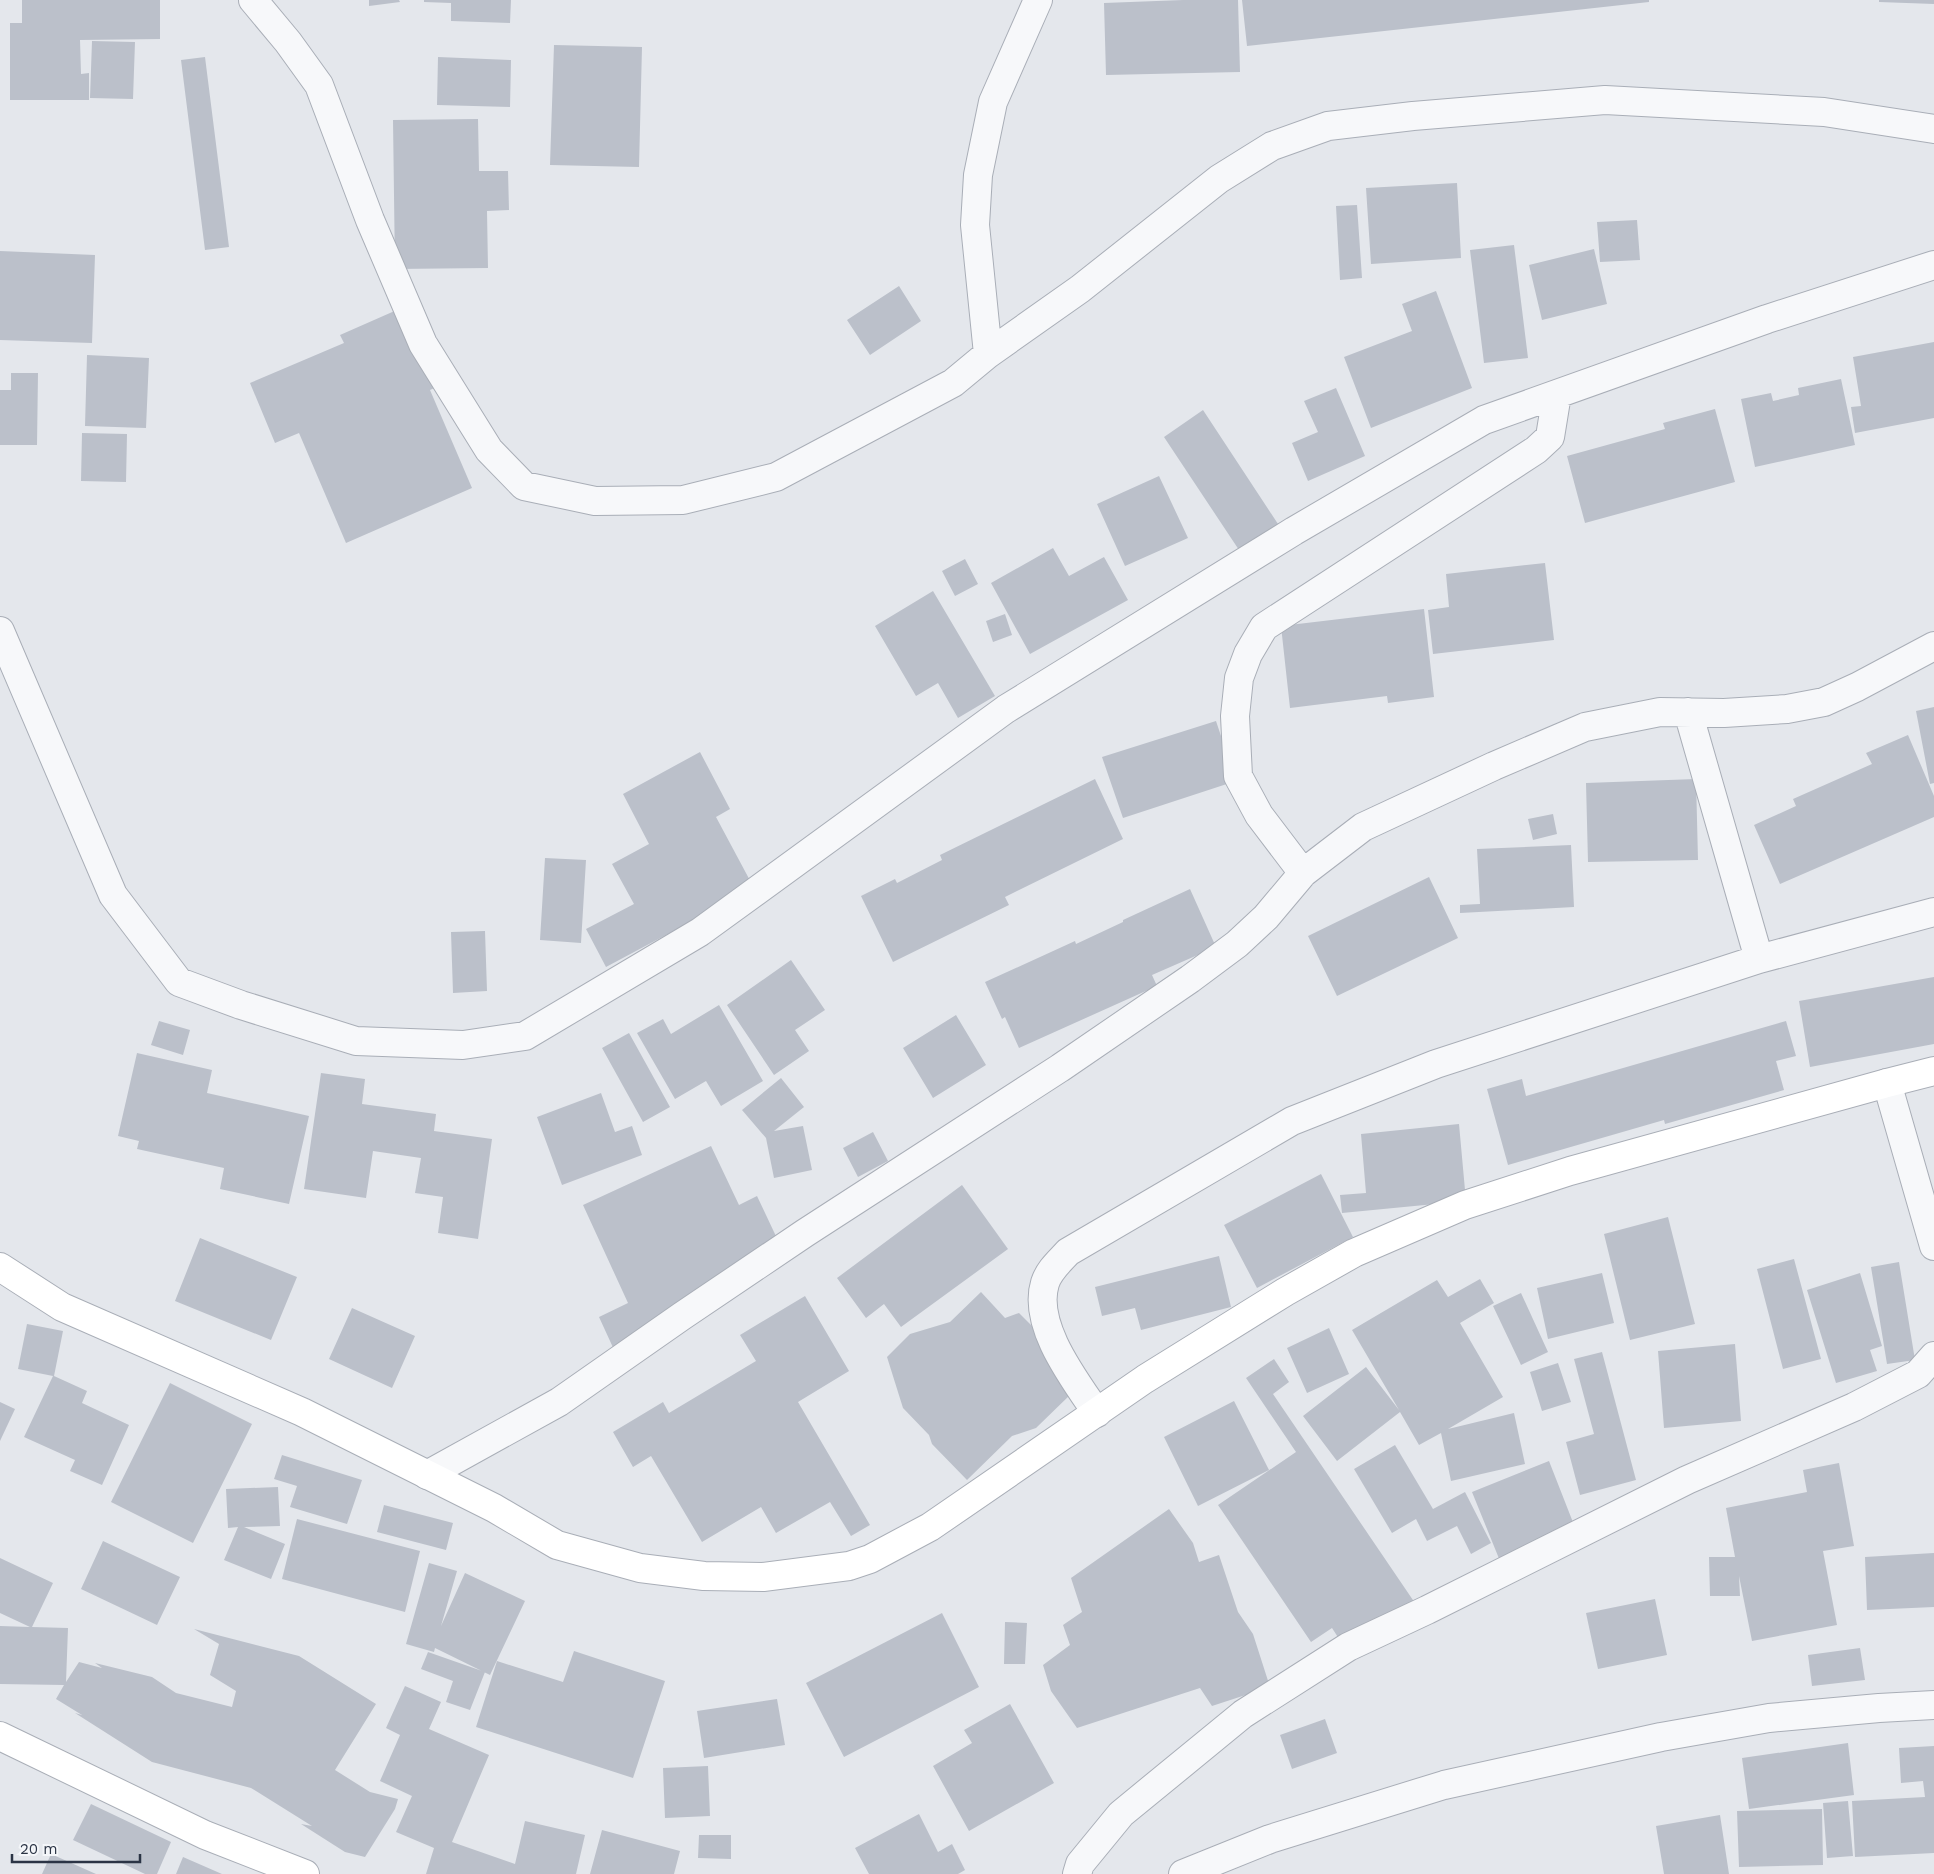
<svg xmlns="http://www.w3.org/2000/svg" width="1934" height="1874" font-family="'Work Sans',sans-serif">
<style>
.building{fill:#bbc0ca}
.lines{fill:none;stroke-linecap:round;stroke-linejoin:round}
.street-casing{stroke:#a9aeb7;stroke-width:30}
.secondary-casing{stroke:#a9aeb7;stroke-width:30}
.street{stroke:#f7f8fa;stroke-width:28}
.secondary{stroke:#fff;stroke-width:28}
</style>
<rect width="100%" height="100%" fill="#e4e7ec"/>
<!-- building -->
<path class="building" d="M 22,0 L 160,0 L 160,39 L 80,40 L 81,74 L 89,73 L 89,100 L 10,100 L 10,23 L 22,23 Z
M 369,0 L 399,0 L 400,2 L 369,6 Z
M 424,0 L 511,0 L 510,23 L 451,21 L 451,3 L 424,2 Z
M 1183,0 L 1238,0 L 1240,72 L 1106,75 L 1104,3 Z
M 1242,0 L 1649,0 L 1649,2 L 1247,46 Z
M 1879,0 L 1934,0 L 1934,4 L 1879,2 Z
M 92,41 L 135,42 L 133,99 L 90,98 Z
M 554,45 L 642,47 L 639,167 L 550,165 Z
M 205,57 L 229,247 L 205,250 L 181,60 Z
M 438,57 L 511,60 L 510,107 L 437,105 Z
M 478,119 L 479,171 L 508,171 L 509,210 L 487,211 L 488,268 L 395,269 L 393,120 Z
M 1457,183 L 1461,258 L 1371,264 L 1366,188 Z
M 1357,205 L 1362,278 L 1340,280 L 1336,206 Z
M 1637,220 L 1640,260 L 1600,262 L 1597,222 Z
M 1514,245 L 1528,358 L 1484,363 L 1470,250 Z
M 1594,249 L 1607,304 L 1542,320 L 1529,265 Z
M 0,251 L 95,255 L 92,343 L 0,340 Z
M 899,286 L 921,321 L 870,355 L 847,320 Z
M 1436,291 L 1472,388 L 1371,428 L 1344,357 L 1412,331 L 1402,304 Z
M 415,302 L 449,381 L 430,390 L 472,488 L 346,543 L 299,433 L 275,443 L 250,383 L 344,343 L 340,335 Z
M 1934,342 L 1934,418 L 1855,433 L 1851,407 L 1861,406 L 1853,357 Z
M 87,355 L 149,358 L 146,428 L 85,426 Z
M 11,373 L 38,373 L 37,445 L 0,445 L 0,390 L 11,390 Z
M 1841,379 L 1855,445 L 1755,467 L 1741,399 L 1771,393 L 1773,401 L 1799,395 L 1798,388 Z
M 1336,388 L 1365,456 L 1308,481 L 1292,443 L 1318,432 L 1304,401 Z
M 1715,409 L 1735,482 L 1585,523 L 1567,456 L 1665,429 L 1663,423 Z
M 1203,410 L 1278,524 L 1239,550 L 1164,437 Z
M 82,433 L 127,434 L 126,482 L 81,481 Z
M 1159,476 L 1188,538 L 1125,566 L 1097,504 Z
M 1053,548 L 1069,576 L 1104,557 L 1128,600 L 1030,654 L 991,583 Z
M 965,559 L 978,584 L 955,596 L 942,571 Z
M 1545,563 L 1554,640 L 1433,654 L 1428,610 L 1449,607 L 1446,574 Z
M 933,591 L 995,696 L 958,718 L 938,683 L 916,696 L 875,626 Z
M 1424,609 L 1434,697 L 1388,703 L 1387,696 L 1290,708 L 1281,626 Z
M 1005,614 L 1012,635 L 993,642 L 986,621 Z
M 1934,707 L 1934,783 L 1930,784 L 1916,711 Z
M 1216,721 L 1236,781 L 1123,818 L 1102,757 Z
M 1908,735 L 1934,796 L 1934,817 L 1780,884 L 1754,825 L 1796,806 L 1793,799 L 1872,764 L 1866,753 Z
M 700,752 L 730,809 L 716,817 L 754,888 L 606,967 L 586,929 L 634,904 L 612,864 L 649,844 L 623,794 Z
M 1095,779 L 1123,839 L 1005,897 L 1009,905 L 893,962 L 861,896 L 895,879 L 897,883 L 942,860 L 940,855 Z
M 1696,779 L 1698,860 L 1588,862 L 1586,783 Z
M 1553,814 L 1557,834 L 1533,840 L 1528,819 Z
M 1571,845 L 1574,907 L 1460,913 L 1460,905 L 1480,904 L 1477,849 Z
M 545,858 L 586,860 L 581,943 L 540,940 Z
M 1429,877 L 1458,938 L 1337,996 L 1308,936 Z
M 1190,889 L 1216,947 L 1152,975 L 1157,986 L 1019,1048 L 1005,1017 L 1002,1019 L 985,982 L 1075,941 L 1076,944 L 1123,922 L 1123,920 Z
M 485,931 L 487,991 L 453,993 L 451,932 Z
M 791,960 L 825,1010 L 795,1030 L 809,1051 L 774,1075 L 727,1005 Z
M 1934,977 L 1934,1044 L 1810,1067 L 1799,1001 Z
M 719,1005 L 763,1081 L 721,1106 L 706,1081 L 675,1099 L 637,1033 L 663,1019 L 671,1034 Z
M 956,1015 L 986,1065 L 933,1098 L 903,1048 Z
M 159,1021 L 190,1030 L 183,1055 L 151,1045 Z
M 1786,1021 L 1796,1056 L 1776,1061 L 1784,1090 L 1665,1124 L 1664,1120 L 1508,1165 L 1487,1089 L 1522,1079 L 1526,1096 Z
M 629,1033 L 670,1107 L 643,1122 L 602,1048 Z
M 137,1053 L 212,1070 L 207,1093 L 309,1116 L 289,1204 L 220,1189 L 224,1168 L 137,1149 L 139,1141 L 118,1136 Z
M 321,1073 L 365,1079 L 362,1104 L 436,1114 L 434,1131 L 492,1139 L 478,1239 L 438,1233 L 443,1197 L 415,1193 L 421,1158 L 373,1151 L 366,1198 L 304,1189 Z
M 781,1078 L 804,1107 L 774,1131 L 803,1126 L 812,1170 L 774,1178 L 766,1138 L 742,1110 Z
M 601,1093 L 615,1132 L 632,1126 L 642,1155 L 562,1185 L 537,1117 Z
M 1459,1124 L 1466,1201 L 1342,1213 L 1340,1195 L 1366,1193 L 1361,1134 Z
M 873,1132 L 888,1161 L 858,1177 L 843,1148 Z
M 711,1146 L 739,1205 L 757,1196 L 782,1249 L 616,1354 L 599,1317 L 628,1303 L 583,1205 Z
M 1321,1174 L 1353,1237 L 1257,1288 L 1224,1225 Z
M 962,1185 L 1008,1249 L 901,1327 L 884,1304 L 866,1318 L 837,1278 Z
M 1668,1217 L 1695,1324 L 1630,1340 L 1604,1234 Z
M 200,1238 L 297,1277 L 271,1340 L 175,1301 Z
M 1219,1256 L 1231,1307 L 1141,1330 L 1135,1308 L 1102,1316 L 1095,1287 Z
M 1794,1259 L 1821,1359 L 1783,1369 L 1757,1269 Z
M 1899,1262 L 1915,1360 L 1887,1364 L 1871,1267 Z
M 1602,1273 L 1614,1323 L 1548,1339 L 1537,1288 Z
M 1860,1273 L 1882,1346 L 1870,1350 L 1877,1371 L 1836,1383 L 1807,1290 Z
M 1480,1279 L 1494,1303 L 1460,1323 L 1503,1397 L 1448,1429 L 1514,1413 L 1525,1464 L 1451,1481 L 1441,1433 L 1419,1445 L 1400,1412 L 1337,1461 L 1303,1416 L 1366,1367 L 1399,1410 L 1352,1330 L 1437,1280 L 1448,1297 Z
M 981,1292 L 1005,1318 L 1019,1313 L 1057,1351 L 1071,1394 L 1036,1428 L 1012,1436 L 967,1480 L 932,1444 L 929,1435 L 903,1408 L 887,1357 L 910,1334 L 950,1322 Z
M 1521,1293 L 1548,1352 L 1521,1365 L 1493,1306 Z
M 805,1296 L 849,1371 L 798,1402 L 870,1525 L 851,1536 L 830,1502 L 776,1533 L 761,1507 L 702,1542 L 651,1456 L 633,1467 L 613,1432 L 663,1402 L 669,1413 L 756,1361 L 740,1335 Z
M 352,1308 L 415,1336 L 392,1388 L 329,1359 Z
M 27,1324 L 63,1331 L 54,1376 L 87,1391 L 82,1403 L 129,1425 L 102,1485 L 70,1471 L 75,1460 L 24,1437 L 53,1376 L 18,1369 Z
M 1329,1328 L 1349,1374 L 1307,1393 L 1287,1348 Z
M 1735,1344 L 1741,1421 L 1664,1428 L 1658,1351 Z
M 1602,1352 L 1636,1480 L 1580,1495 L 1566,1442 L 1594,1434 L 1574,1359 Z
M 1274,1359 L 1289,1382 L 1273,1394 L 1417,1606 L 1345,1648 L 1332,1628 L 1311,1642 L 1218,1505 L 1296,1452 L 1246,1378 Z
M 1558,1363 L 1571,1402 L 1542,1411 L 1530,1372 Z
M 170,1383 L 252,1424 L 193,1543 L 111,1502 Z
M 1234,1401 L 1269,1470 L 1198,1506 L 1164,1437 Z
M 0,1402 L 15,1409 L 0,1441 Z
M 1395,1445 L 1433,1509 L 1465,1492 L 1491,1543 L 1471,1554 L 1457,1526 L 1427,1541 L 1416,1519 L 1392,1533 L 1354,1469 Z
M 282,1455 L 362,1480 L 347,1524 L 290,1507 L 297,1486 L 274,1479 Z
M 1549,1461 L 1576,1530 L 1500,1561 L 1472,1492 Z
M 1839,1463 L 1854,1546 L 1823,1551 L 1837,1625 L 1752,1641 L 1739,1576 L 1740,1596 L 1710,1596 L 1709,1557 L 1735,1557 L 1726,1508 L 1807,1492 L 1803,1470 Z
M 278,1487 L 280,1526 L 244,1527 L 285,1544 L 271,1579 L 224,1560 L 238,1527 L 228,1528 L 226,1489 Z
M 384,1505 L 453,1523 L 446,1550 L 377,1532 Z
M 1169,1509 L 1193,1543 L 1199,1562 L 1219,1555 L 1238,1612 L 1253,1634 L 1270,1687 L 1212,1706 L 1200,1688 L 1077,1728 L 1051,1691 L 1043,1665 L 1070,1645 L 1063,1625 L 1082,1612 L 1071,1578 Z
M 297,1519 L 420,1551 L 405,1612 L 282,1579 Z
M 103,1541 L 180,1577 L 157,1625 L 81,1589 Z
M 1934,1553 L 1934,1607 L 1867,1610 L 1865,1557 Z
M 0,1558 L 53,1583 L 32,1627 L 68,1628 L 66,1682 L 79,1662 L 102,1668 L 95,1663 L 152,1677 L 176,1693 L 232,1707 L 236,1691 L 210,1675 L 219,1644 L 194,1629 L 299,1656 L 376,1704 L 335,1770 L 370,1792 L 398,1799 L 395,1809 L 365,1857 L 345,1852 L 301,1824 L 312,1826 L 251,1788 L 152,1762 L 75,1713 L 82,1715 L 56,1699 L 64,1685 L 0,1684 L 0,1626 L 30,1627 L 0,1613 Z
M 429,1563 L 457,1571 L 441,1626 L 465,1573 L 525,1601 L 490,1675 L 435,1648 L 434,1652 L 406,1644 Z
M 1655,1599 L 1667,1655 L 1598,1669 L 1586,1613 Z
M 942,1613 L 979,1687 L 844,1757 L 806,1683 Z
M 1005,1622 L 1027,1623 L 1025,1664 L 1004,1664 Z
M 1860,1648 L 1865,1680 L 1812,1686 L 1808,1655 Z
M 574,1651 L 665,1681 L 633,1778 L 476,1727 L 497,1661 L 563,1682 Z
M 428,1652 L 485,1672 L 470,1710 L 446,1702 L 453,1681 L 421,1669 Z
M 405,1686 L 441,1702 L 429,1729 L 489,1755 L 452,1842 L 515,1864 L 525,1821 L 585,1835 L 576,1874 L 426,1874 L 434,1848 L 396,1832 L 412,1796 L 380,1781 L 400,1735 L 386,1728 Z
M 777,1699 L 785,1745 L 704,1758 L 697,1711 Z
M 1010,1704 L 1054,1783 L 969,1831 L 933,1766 L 972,1743 L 964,1730 Z
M 1325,1719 L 1337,1753 L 1292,1769 L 1280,1735 Z
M 1848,1743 L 1854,1795 L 1749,1809 L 1742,1758 Z
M 1934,1746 L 1934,1853 L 1855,1857 L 1852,1801 L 1925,1797 L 1923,1781 L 1901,1783 L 1899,1748 Z
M 708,1766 L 710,1816 L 665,1818 L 663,1768 Z
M 1848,1801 L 1853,1856 L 1827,1858 L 1823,1803 Z
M 91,1804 L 171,1842 L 157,1874 L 145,1874 L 73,1840 Z
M 1822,1809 L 1823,1865 L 1739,1867 L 1737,1811 Z
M 919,1814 L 938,1852 L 952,1844 L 965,1870 L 958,1874 L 869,1874 L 855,1848 Z
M 1720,1815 L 1729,1874 L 1664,1874 L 1656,1826 Z
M 602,1830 L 680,1851 L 674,1874 L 590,1874 Z
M 699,1835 L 731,1835 L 731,1859 L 698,1858 Z
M 51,1854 L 96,1874 L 42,1874 Z
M 183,1857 L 222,1874 L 176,1874 Z"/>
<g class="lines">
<defs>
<path id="street" d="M 253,0 L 288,42 L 319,85 L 370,220 L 423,344 L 489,450 L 524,486 L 595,501 L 683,500 L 776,477 L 953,383 L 988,354 L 1080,289 L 1219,179 L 1272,146 L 1328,126 L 1413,116 L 1605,100 L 1824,112 L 1934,129
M 988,354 L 975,225 L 978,175 L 993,102 L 1038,0
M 0,631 L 113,895 L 179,982 L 241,1005 L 356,1041 L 463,1045 L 525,1036 L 700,932 L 1006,709 L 1294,531 L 1484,420 L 1767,319 L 1934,265
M 1688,712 L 1759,959
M 1303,873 L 1259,815 L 1238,776 L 1235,716 L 1239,678 L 1248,654 L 1264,627 L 1536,450 L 1550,437 L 1557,394
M 1887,1083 L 1934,1246
M 1097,1413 C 1074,1379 1032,1325 1045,1283 C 1049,1270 1060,1261 1068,1252 L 1292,1121 L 1436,1064 L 1759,959 L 1934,912
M 427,1475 L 559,1402 L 682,1316 L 805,1233 L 1060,1068 L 1190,979 L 1237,944 L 1266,917 L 1303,873 L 1363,827 L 1494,766 L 1585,727 L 1660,712 L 1724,713 L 1787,709 L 1824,702 L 1857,687 L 1934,646
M 1077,1874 L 1080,1864 L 1121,1814 L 1243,1714 L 1348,1647 L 1427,1610 L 1687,1480 L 1854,1407 L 1918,1374 L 1934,1356
M 1183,1874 L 1270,1839 L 1444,1785 L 1661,1737 L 1769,1718 L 1879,1708 L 1934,1705"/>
<path id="secondary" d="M 0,1267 L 62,1307 L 302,1412 L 494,1508 L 557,1545 L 640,1568 L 704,1576 L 763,1577 L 849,1566 L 870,1559 L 930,1527 L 1145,1379 L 1285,1292 L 1354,1253 L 1465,1205 L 1570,1171 L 1887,1083 L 1934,1071
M 0,1736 L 205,1835 L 305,1874"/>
</defs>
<!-- street casing -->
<use href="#street" class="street-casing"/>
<!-- secondary casing -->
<use href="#secondary" class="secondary-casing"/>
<!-- street -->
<use href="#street" class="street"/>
<!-- secondary -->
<use href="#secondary" class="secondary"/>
</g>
<!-- scale -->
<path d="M12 1854v8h128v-8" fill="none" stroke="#2b3445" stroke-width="2.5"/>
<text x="20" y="1854" font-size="15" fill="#2b3445" stroke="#f4f6f9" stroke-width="4" paint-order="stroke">20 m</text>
</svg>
